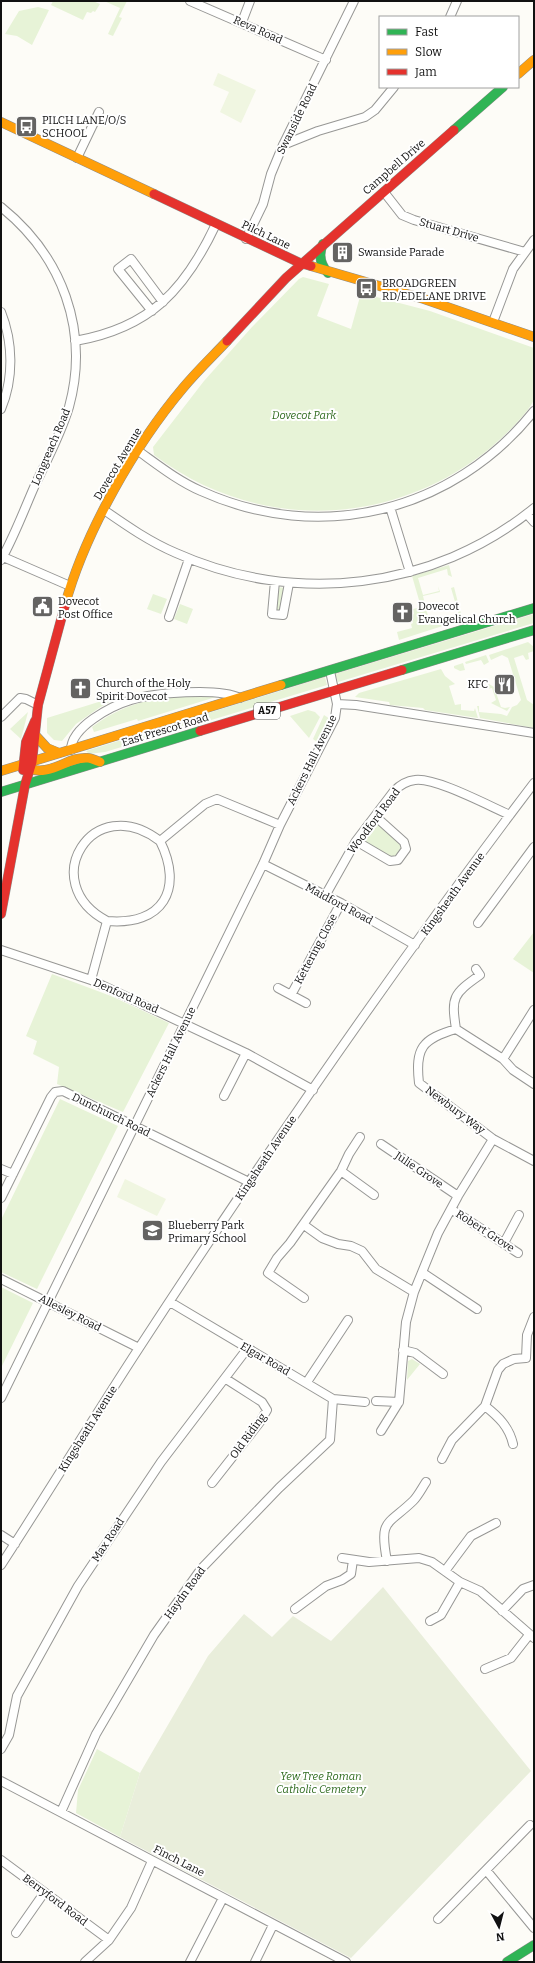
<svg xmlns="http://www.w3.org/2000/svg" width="535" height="1963" font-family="Bitter,serif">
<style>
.green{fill:#e7f3d7}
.cemetery{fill:#e9eedb}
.pitch{fill:#f0f6e1}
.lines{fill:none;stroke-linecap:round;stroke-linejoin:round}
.street-casing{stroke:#979795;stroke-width:10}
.fast-casing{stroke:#8e8d8b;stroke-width:10}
.slow-casing{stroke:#8e8d8b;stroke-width:10}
.jam-casing{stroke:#8e8d8b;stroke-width:10}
.street{stroke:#fffffe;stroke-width:8}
.fast{stroke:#30b455;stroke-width:9}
.slow{stroke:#ff9f0a;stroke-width:9}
.jam{stroke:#e5322d;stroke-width:9}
.labels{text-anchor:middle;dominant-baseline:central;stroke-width:4;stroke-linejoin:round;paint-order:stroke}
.shield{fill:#fff;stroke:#585858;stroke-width:1}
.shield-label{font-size:10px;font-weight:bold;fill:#111}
.street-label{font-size:11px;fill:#111;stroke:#fff}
.poi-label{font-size:11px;fill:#111;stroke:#fff;text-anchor:start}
.park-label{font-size:11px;font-style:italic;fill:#2f6b1f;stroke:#fff}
</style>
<rect width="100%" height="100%" fill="#fdfcf7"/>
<!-- green -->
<path class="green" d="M 53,1 L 93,1 L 100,4 L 95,12 L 93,11 L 91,13 L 87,12 L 83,20 L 51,5 Z
M 104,1 L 127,1 L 119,17 L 122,18 L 113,36 L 108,34 L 120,8 Z
M 38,7 L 49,10 L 32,45 L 17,36 L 5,34 L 19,11 Z
M 303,277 L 329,284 L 317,316 L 351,329 L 361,293 L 430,311 L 534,348 C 534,359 535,391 534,399 C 530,413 492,448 480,456 C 382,529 252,529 154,455 L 153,447 L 204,381 L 252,327 L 299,279 Z
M 449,565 L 452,577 L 448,575 L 447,569 L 418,578 L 423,595 L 439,591 L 438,586 L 440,592 L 423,596 L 430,624 L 454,617 L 455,622 L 399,640 L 397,632 L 412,628 L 411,624 L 413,623 L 411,615 L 414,614 L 413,609 L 421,607 L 412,576 Z
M 276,587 L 286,588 L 282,612 L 273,610 Z
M 454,587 L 462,618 L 460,619 L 451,588 Z
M 153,594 L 167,599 L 161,614 L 147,609 Z
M 180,604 L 193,609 L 187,624 L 174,619 Z
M 534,614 L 534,623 L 338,682 L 335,674 Z
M 528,642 L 534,647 L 534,651 L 528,653 L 529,659 L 526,660 L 523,655 L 514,658 L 527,700 L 534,705 L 534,728 L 480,718 L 477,706 L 479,706 L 479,712 L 501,714 L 507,716 L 512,707 L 517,705 L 521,700 L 508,658 L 502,655 L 491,660 L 489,655 Z
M 486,655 L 489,662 L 484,665 L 481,660 L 466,664 L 465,662 Z
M 463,663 L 465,670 L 460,671 L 454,668 L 454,666 Z
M 441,669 L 445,676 L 455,684 L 449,686 L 455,705 L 461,704 L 461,710 L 474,711 L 475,708 L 478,718 L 425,710 L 423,708 L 390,705 L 389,702 L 355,697 L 359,693 Z
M 325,677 L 327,685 L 105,752 L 89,754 L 86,751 Z
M 489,684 L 494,687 L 501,707 L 505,708 L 510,707 L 507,711 L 491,703 L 496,700 L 492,688 L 487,689 L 487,685 Z
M 219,694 L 219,696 L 138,721 L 137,719 L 94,732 L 92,727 C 135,695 168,698 219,694 Z
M 121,695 L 99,708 L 76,724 L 62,741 L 54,740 L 47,733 L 47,718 Z
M 308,710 L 315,712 L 320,717 L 309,738 L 290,716 Z
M 28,712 L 21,739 L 10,729 Z
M 324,715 L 330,719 L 317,742 L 313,739 Z
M 378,822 L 402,844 L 403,847 L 398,856 L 391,858 L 363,842 Z
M 534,932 L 534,973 L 513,959 Z
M 52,974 L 111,996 L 169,1023 L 123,1112 L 57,1084 L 59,1067 L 33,1054 L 37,1041 L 26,1036 Z
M 60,1099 L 118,1126 L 37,1289 L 1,1272 L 1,1220 Z
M 1,1287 L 33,1303 L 1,1368 Z
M 412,1359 L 420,1364 L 407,1380 L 408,1361 Z
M 97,1749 L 140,1773 L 120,1837 L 76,1813 L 78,1790 Z"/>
<!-- cemetery -->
<path class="cemetery" d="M 383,1587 L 531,1771 L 351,1958 L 120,1837 L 140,1773 L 208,1656 L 244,1614 L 272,1637 L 293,1616 L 331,1641 Z"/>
<!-- pitch -->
<path class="pitch" d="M 218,73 L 256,90 L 241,123 L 220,112 L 229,92 L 213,85 Z
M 125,1179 L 166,1199 L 157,1216 L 117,1197 Z"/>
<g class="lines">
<defs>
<path id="street" d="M 190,1 L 326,60
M 450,17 L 457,1
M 242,22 L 250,1
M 283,145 L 318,131 L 365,117 L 375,110 L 394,87
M 77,158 L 99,112
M 384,192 L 402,215 L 414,220 L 525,252
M 1,207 C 62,256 90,330 69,407 C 61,434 47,460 35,485 C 24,510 14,537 1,560
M 246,239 L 263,204 L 271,174 L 283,145 L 354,1
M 152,311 L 118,269 L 131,259 L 163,302
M 1,312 C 13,342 14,378 1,409
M 493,322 L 513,269 L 534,240
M 75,341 C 150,328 185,290 216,224
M 137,450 C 158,465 178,481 201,491 C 320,545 453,512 534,411
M 390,507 L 410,572
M 104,510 C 127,526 150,542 176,553 C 294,606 434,590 534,508
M 527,514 L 534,522
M 1,556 L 70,586
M 275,581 L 272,614 L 283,615 L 289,583
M 169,617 L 189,559
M 330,671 L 337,704 L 356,705 L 534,733
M 1,717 L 20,698 L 26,699 L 38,705
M 71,750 C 71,727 111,706 131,700 C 154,693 218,687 240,698
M 356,841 L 390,861 L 398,860 L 406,849 L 404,842 L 375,816
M 263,864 L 341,903 L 415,945
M 325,896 L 356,841 L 394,791 C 400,785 406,781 415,780 C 435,777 489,806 510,815
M 107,921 C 35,883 93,789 160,841
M 478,923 L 534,847
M 1,950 L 91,980 L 246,1053 L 313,1090
M 91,980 L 107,921 C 163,926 184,889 160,841 L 205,804 L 217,799 L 280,825
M 278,988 L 306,1003
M 291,995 L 341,903
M 456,1029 C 451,997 453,994 480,975 L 476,969
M 503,1059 L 534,1010
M 534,1084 L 513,1070 L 503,1059 L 456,1029 C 422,1039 415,1048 419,1083 L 493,1139 L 534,1161
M 224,1096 L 246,1053
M 381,1144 L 458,1196
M 1,1169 L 13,1174
M 341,1171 L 374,1195
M 1,1198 L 51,1097 L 55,1092 L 63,1091 L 249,1182
M 451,1209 L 518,1253
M 304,1225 L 322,1238 L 338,1244 L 351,1246 L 362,1251 L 376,1269 L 414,1292
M 504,1243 L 519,1215
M 423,1273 L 477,1309
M 1,1279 L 139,1348
M 304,1298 L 268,1273 L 277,1258 L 290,1243 L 341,1171 L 349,1154 L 360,1137
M 170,1302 L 333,1399 L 365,1402
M 403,1350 L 415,1353 L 443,1374
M 307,1382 L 348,1320
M 1,1398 L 263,864 L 280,825 L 335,718 L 337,704
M 376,1401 L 399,1402
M 485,1406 C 499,1417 509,1427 513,1444
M 381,1431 L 399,1402 L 406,1322 L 414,1292 L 438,1233 L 458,1196 L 493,1139
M 442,1459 L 452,1440 L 485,1406 L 498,1370 L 503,1364 L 514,1359 L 526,1358 L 527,1335 L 534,1317
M 212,1483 L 260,1422 L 267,1410 L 262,1402 L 226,1379
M 1,1535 L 15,1544
M 342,1558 L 369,1562 L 419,1558 L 432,1562 L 460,1582 L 480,1591 L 534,1638
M 387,1561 C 379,1519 387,1526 413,1501 C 418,1496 422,1488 426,1482
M 1,1565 C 48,1493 92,1420 139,1348 C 264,1156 395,966 534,783
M 445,1571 L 471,1536 L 496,1523
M 295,1609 L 326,1586 L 342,1580 L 351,1574 L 353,1560
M 502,1611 L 523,1589 L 534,1585
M 430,1621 L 441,1615 L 460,1582
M 485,1669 L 511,1658 L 529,1635
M 1,1749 L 9,1735 L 17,1696 L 78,1586 L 161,1462 L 247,1349
M 1,1781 L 346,1962
M 61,1812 L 96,1734 L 154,1635 L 201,1569 L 279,1488 L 330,1440 L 333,1399
M 1,1860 L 109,1940
M 486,1870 L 534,1928
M 438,1919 L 530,1825
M 16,1933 L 44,1893
M 85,1962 L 109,1940 L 131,1908 L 152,1861
M 190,1962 L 223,1898
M 255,1962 L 273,1925"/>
<path id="fast" d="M 454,130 L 503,87
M 323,244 C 318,255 320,264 328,273
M 402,670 L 534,630
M 281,685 L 534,608
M 1,792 L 200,731
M 507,1962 L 534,1945"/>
<path id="slow" d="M 518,74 L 534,60
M 1,122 L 154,194
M 311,266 L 424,299 L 534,337
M 65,605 C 85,532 135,445 183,388 C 197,371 213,356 227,341
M 36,736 L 47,748 L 59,753
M 24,767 C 51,779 66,756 88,758 C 92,758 96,761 100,762
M 1,771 L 281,685"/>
<path id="jam" d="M 154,194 L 300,263 L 311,266
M 227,341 L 286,278 L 454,130
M 200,731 L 402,670
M 23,770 L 26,742 L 35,721
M 1,914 L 25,785 L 32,762 L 38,705 L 65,605"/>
</defs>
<!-- street casing -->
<use href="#street" class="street-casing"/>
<!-- fast casing -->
<use href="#fast" class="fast-casing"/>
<!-- slow casing -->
<use href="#slow" class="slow-casing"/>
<!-- jam casing -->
<use href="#jam" class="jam-casing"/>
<!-- street -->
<use href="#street" class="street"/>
<!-- fast -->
<use href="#fast" class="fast"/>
<!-- slow -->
<use href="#slow" class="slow"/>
<!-- jam -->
<use href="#jam" class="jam"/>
</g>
<!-- icons -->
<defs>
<symbol id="bus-square" viewBox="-11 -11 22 22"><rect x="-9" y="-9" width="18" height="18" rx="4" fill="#646362" stroke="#fff"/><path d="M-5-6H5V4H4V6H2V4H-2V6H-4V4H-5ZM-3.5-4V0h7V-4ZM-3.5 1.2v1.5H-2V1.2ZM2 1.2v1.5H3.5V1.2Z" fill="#fff"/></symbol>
<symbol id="building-square" viewBox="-11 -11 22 22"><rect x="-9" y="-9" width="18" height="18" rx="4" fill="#646362" stroke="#fff"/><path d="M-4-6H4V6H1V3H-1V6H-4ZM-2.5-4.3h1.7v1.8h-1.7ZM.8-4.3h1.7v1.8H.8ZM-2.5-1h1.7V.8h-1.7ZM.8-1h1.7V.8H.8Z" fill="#fff"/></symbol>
<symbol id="civic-square" viewBox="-11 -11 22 22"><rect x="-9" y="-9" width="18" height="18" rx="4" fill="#646362" stroke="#fff"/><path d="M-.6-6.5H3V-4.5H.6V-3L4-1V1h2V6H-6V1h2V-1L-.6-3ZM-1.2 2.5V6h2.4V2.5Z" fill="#fff"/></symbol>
<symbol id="church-square" viewBox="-11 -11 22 22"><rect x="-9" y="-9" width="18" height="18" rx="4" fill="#646362" stroke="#fff"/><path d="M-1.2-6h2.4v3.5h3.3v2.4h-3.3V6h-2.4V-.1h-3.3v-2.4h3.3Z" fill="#fff"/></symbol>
<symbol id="restaurant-square" viewBox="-11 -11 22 22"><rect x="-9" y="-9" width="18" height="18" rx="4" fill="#646362" stroke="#fff"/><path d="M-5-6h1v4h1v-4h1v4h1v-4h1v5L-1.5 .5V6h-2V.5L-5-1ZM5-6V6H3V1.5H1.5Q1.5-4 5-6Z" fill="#fff"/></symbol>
<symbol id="school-square" viewBox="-11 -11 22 22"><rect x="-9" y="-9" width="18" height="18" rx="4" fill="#646362" stroke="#fff"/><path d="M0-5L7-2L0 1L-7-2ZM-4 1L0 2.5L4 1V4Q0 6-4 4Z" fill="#fff"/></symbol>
</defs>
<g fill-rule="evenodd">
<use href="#bus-square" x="14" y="114" width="25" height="25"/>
<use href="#building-square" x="330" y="240" width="25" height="25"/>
<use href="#bus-square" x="354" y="276" width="25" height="25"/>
<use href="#civic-square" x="30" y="594" width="25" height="25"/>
<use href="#church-square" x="390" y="600" width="25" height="25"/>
<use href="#restaurant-square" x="492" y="672" width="25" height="25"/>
<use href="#church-square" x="68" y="676" width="25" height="25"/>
<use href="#school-square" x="140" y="1218" width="25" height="25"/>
</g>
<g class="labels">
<!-- shield labels -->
<rect class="shield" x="254" y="703" width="26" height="16" rx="3"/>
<g class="shield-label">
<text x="267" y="711">A57</text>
</g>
<!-- street labels -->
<g class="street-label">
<text transform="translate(258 30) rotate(24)">Reva Road</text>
<text transform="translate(297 119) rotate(-64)">Swanside Road</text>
<text transform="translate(394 167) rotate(-41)">Campbell Drive</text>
<text transform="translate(449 230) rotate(16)">Stuart Drive</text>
<text transform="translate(266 235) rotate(25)">Pilch Lane</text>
<text transform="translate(51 447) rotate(-67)">Longreach Road</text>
<text transform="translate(118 464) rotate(-59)">Dovecot Avenue</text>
<text transform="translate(165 730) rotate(-17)">East Prescot Road</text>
<text transform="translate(312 760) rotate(-64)">Ackers Hall Avenue</text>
<text transform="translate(374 821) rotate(-53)">Woodford Road</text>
<text transform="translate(453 894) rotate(-54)">Kingsheath Avenue</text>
<text transform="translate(339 904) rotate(28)">Maidford Road</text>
<text transform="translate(316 949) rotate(-62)">Kettering Close</text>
<text transform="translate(126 996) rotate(24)">Denford Road</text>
<text transform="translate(171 1052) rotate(-64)">Ackers Hall Avenue</text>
<text transform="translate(455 1110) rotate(37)">Newbury Way</text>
<text transform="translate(111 1115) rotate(26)">Dunchurch Road</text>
<text transform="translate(266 1158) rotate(-56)">Kingsheath Avenue</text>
<text transform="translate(419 1170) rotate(34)">Julie Grove</text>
<text transform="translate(485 1231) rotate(33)">Robert Grove</text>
<text transform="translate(70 1313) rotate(27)">Allesley Road</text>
<text transform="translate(265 1359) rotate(30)">Elgar Road</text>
<text transform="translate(88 1429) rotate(-58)">Kingsheath Avenue</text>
<text transform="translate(248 1436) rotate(-54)">Old Riding</text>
<text transform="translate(108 1540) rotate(-57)">Max Road</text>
<text transform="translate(185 1593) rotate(-54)">Haydn Road</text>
<text transform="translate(179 1861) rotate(27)">Finch Lane</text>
<text transform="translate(55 1900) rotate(37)">Berryford Road</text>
</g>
<!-- poi labels -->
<g class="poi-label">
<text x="42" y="120">PILCH LANE/O/S<tspan x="42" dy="13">SCHOOL</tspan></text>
<text x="358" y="252">Swanside Parade</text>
<text x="382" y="283">BROADGREEN<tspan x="382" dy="13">RD/EDELANE DRIVE</tspan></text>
<text x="58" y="601">Dovecot<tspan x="58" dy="13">Post Office</tspan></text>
<text x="418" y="606">Dovecot<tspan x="418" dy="13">Evangelical Church</tspan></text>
<text x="96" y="683">Church of the Holy<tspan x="96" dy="13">Spirit Dovecot</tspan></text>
<text x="488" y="684" text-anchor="end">KFC</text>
<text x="168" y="1225">Blueberry Park<tspan x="168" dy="13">Primary School</tspan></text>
</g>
<!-- park labels -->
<g class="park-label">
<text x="304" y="415">Dovecot Park</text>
<text x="321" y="1776">Yew Tree Roman<tspan x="321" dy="13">Catholic Cemetery</tspan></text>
</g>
</g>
<!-- border -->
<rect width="535" height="1963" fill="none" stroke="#111111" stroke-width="4"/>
<!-- legend -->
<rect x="379" y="16" width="140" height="72" fill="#ffffff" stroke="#a0a0a0"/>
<rect x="387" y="29" width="20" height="6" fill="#30b455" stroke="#a0a0a0"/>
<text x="415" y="36" font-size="12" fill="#111111">Fast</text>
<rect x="387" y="49" width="20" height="6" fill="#ff9f0a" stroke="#a0a0a0"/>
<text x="415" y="56" font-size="12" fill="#111111">Slow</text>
<rect x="387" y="69" width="20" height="6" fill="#e5322d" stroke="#a0a0a0"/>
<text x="415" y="76" font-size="12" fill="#111111">Jam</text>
<!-- north arrow -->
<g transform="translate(499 1927) rotate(173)" stroke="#ffffff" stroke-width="3" paint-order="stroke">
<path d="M0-3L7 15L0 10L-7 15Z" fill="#111111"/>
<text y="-6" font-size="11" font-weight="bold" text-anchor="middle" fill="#111111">N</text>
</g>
</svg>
